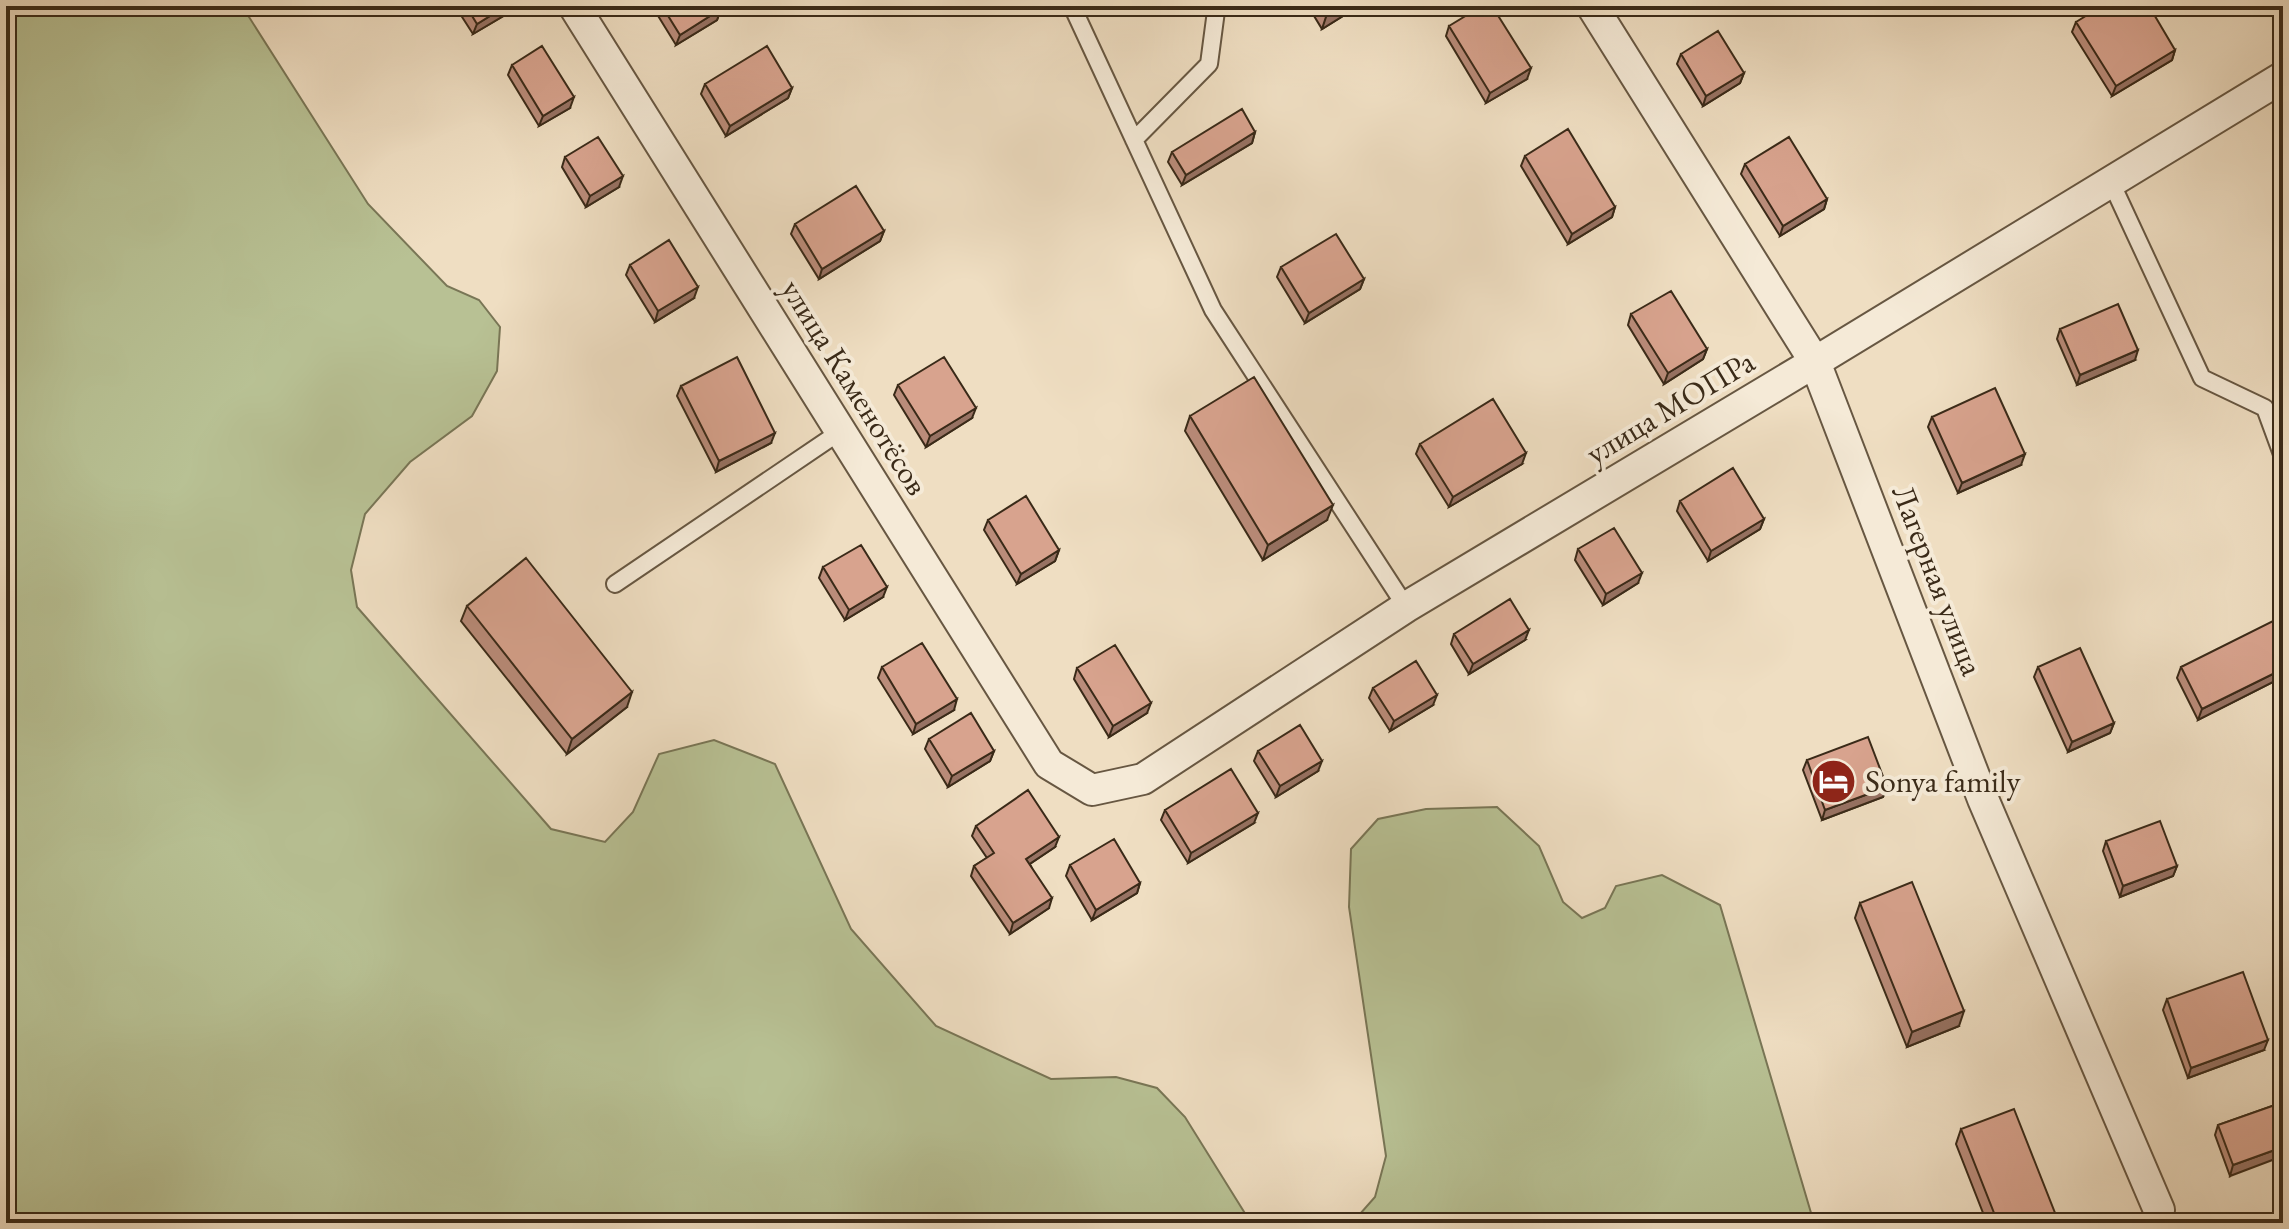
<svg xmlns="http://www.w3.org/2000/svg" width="2289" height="1229" font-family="'EB Garamond',serif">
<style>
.green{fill:#b8c194;stroke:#797656;stroke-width:2}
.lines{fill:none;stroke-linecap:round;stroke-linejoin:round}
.service-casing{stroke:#675742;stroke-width:20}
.minor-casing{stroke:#675742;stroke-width:34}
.service{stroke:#f5ead7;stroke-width:16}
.minor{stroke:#f5ead7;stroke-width:30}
.wall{fill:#ba8c7a;stroke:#3a2a18;stroke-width:2}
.shaded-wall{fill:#977263;stroke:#3a2a18;stroke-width:2}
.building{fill:#d8a38e;stroke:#3a2a18;stroke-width:2}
.labels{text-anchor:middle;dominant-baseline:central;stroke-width:8;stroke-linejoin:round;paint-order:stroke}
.street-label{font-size:32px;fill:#3a2a18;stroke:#f5ead7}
.poi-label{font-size:32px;fill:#3a2a18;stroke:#f5ead7;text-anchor:start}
</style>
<rect width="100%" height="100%" fill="#efdec2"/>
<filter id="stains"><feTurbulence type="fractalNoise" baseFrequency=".0025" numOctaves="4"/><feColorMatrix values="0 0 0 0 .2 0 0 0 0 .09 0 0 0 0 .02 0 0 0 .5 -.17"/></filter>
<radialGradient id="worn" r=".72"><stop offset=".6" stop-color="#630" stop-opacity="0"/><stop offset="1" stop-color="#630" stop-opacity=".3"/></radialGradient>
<!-- green -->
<path class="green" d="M 6,6 L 242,6 L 368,204 L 447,286 L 479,300 L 500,327 L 497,371 L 472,416 L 410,462 L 365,514 L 351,570 L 357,607 L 551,829 L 605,842 L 633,812 L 659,754 L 714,740 L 775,764 L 851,929 L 936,1026 L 1051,1079 L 1116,1077 L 1157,1088 L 1185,1117 L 1251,1223 L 6,1223 Z
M 1497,807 L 1539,846 L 1563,902 L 1582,918 L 1605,908 L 1616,886 L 1662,875 L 1720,905 L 1814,1223 L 1352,1223 L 1375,1197 L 1386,1156 L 1349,907 L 1351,849 L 1378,819 L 1426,809 Z
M 2163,1213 L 2225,1223 L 2159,1223 Z"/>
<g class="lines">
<defs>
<path id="service" d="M 1072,6 L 1213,310 L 1406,607
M 1134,140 L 1209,64 L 1216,11 L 1222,6
M 2111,182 L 2202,378 L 2265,408 L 2283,457
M 615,584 L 841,431"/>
<path id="minor" d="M 574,6 L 1049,764 L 1092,790 L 1143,779 L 1406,607 L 1815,362 L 2283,77
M 1592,6 L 1815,362 L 1983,799 L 2159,1210"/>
</defs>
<!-- service casing -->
<use href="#service" class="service-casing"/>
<!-- minor casing -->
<use href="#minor" class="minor-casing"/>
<!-- service -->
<use href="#service" class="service"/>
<!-- minor -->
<use href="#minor" class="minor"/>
</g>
<!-- wall -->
<path class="wall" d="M 455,6 L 512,6 L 510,12 L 473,34 Z
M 652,6 L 719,6 L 721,9 L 717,20 L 676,45 Z
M 1308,6 L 1359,6 L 1322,29 Z
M 2076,22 L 2175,50 L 2172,60 L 2112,96 L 2072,32 Z
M 1449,26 L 1527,79 L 1486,103 L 1446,36 Z
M 1681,54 L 1744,73 L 1740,83 L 1703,106 L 1677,64 Z
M 512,65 L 570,108 L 539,126 L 508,75 Z
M 705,84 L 792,88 L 788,98 L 726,136 L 701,94 Z
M 1255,132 L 1252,143 L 1182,185 L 1168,162 L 1172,152 Z
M 1525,156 L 1615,207 L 1612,217 L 1568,244 L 1521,166 Z
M 565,157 L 619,187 L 586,207 L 562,167 Z
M 1745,164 L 1827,199 L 1824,209 L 1780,236 L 1741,174 Z
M 795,224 L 884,231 L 880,241 L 819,279 L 791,234 Z
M 630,265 L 694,298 L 655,322 L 626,275 Z
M 1281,267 L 1364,279 L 1360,289 L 1305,323 L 1277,277 Z
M 1631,314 L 1707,349 L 1703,359 L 1664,384 L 1628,325 Z
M 2060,329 L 2135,360 L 2077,385 L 2057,339 Z
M 898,385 L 972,418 L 926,447 L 894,395 Z
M 681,386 L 771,443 L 716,472 L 677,396 Z
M 1190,416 L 1327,520 L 1263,560 L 1185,431 Z
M 1932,417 L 2021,465 L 1958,493 L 1928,427 Z
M 1420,444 L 1522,464 L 1449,507 L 1416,454 Z
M 1680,501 L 1764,519 L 1760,529 L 1708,561 L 1677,511 Z
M 988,520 L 1059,550 L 1055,561 L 1017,584 L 984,530 Z
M 1578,549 L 1638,583 L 1603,605 L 1575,560 Z
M 823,567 L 883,597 L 845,620 L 819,578 Z
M 467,606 L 627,707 L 567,754 L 461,621 Z
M 1454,634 L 1525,640 L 1469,674 L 1451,644 Z
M 2283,634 L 2283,677 L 2198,720 L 2177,678 L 2181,667 Z
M 882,667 L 954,710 L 913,734 L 878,678 Z
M 2038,667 L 2114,723 L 2110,733 L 2068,752 L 2034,677 Z
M 1077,668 L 1147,713 L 1109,737 L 1074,679 Z
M 1373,688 L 1433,705 L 1390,731 L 1369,698 Z
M 929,739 L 994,751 L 990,761 L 948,787 L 925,749 Z
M 1258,751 L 1318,771 L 1276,797 L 1254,761 Z
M 1807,760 L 1887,787 L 1883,797 L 1822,820 L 1803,770 Z
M 1165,810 L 1254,823 L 1188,863 L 1161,820 Z
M 976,826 L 1055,847 L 1030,864 L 1049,908 L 1010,934 L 971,876 L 974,866 L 987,858 L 972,836 Z
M 2106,841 L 2177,866 L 2173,876 L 2120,897 L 2103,851 Z
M 1070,865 L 1140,883 L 1137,893 L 1092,920 L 1066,876 Z
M 1860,903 L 1959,1026 L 1907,1047 L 1855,918 Z
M 2167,999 L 2264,1050 L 2188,1078 L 2163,1010 Z
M 2275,1105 L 2230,1176 L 2215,1135 L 2218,1125 Z
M 1961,1129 L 2057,1218 L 2055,1223 L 1987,1223 L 1956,1144 Z"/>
<!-- shaded-wall -->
<path class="shaded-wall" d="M 506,6 L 512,6 L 510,12 L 473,34 L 477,24 Z
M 1340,6 L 1359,6 L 1322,29 L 1327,14 Z
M 721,9 L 717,20 L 676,45 L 680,35 Z
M 2175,50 L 2172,60 L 2112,96 L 2116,86 Z
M 1531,68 L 1527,79 L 1486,103 L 1490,93 Z
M 1744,73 L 1740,83 L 1703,106 L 1706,96 Z
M 792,88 L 788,98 L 726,136 L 730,126 Z
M 574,97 L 570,108 L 539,126 L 543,116 Z
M 1255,132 L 1252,143 L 1182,185 L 1186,175 Z
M 623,176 L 619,187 L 586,207 L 590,196 Z
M 1827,199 L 1824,209 L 1780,236 L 1783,226 Z
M 1615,207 L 1612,217 L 1568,244 L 1572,234 Z
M 884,231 L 880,241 L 819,279 L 822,269 Z
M 1364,279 L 1360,289 L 1305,323 L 1309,313 Z
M 698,287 L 694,298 L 655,322 L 658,311 Z
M 1707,349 L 1703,359 L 1664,384 L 1668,373 Z
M 2138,350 L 2135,360 L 2077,385 L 2080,375 Z
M 976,408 L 972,418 L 926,447 L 930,436 Z
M 775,433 L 771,443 L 716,472 L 719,461 Z
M 1526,453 L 1522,464 L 1449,507 L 1453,497 Z
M 2025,454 L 2021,465 L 1958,493 L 1962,483 Z
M 1333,505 L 1327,520 L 1263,560 L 1268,545 Z
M 1764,519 L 1760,529 L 1708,561 L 1711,551 Z
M 1059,550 L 1055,561 L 1017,584 L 1021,574 Z
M 1642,573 L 1638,583 L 1603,605 L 1606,594 Z
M 887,587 L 883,597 L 845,620 L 849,610 Z
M 1529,630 L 1525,640 L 1469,674 L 1473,664 Z
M 2283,669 L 2283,677 L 2198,720 L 2202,709 Z
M 632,692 L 627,707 L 567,754 L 572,739 Z
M 1437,695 L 1433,705 L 1390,731 L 1394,721 Z
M 957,699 L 954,710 L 913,734 L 916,724 Z
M 1151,703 L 1147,713 L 1109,737 L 1113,726 Z
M 2114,723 L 2110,733 L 2068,752 L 2072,742 Z
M 994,751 L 990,761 L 948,787 L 952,776 Z
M 1322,761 L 1318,771 L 1276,797 L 1280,786 Z
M 1887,787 L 1883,797 L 1822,820 L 1825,810 Z
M 1258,813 L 1254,823 L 1188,863 L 1191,853 Z
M 1059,837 L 1055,847 L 1022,869 L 1026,859 Z
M 2177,866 L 2173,876 L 2120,897 L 2123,886 Z
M 1140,883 L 1137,893 L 1092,920 L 1096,910 Z
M 1052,898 L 1049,908 L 1010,934 L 1013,923 Z
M 1964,1011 L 1959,1026 L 1907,1047 L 1912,1032 Z
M 2268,1040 L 2264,1050 L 2188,1078 L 2191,1068 Z
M 2283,1147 L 2283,1156 L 2230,1176 L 2233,1165 Z
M 2057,1218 L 2055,1223 L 2043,1223 Z"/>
<!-- building -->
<path class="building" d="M 466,6 L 506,6 L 477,24 Z
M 662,6 L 719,6 L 721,9 L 680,35 Z
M 1323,6 L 1340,6 L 1327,14 Z
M 1482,6 L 1492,6 L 1531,68 L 1490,93 L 1449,26 Z
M 2102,6 L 2149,6 L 2175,50 L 2116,86 L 2076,22 Z
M 1718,31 L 1744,73 L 1706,96 L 1681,54 Z
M 542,46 L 574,97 L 543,116 L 512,65 Z
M 767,46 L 792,88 L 730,126 L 705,84 Z
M 1242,109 L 1255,132 L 1186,175 L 1172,152 Z
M 1568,129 L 1615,207 L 1572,234 L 1525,156 Z
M 598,137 L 623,176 L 590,196 L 565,157 Z
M 1789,137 L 1827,199 L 1783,226 L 1745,164 Z
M 856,186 L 884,231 L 822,269 L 795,224 Z
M 1336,234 L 1364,279 L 1309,313 L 1281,267 Z
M 669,240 L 698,287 L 658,311 L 630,265 Z
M 1671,291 L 1707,349 L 1668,373 L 1631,314 Z
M 2118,304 L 2138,350 L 2080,375 L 2060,329 Z
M 737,357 L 775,433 L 719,461 L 681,386 Z
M 944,357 L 976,408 L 930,436 L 898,385 Z
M 1254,377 L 1333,505 L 1268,545 L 1190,416 Z
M 1995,388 L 2025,454 L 1962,483 L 1932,417 Z
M 1493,399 L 1526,453 L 1453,497 L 1420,444 Z
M 1733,468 L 1764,519 L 1711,551 L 1680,501 Z
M 1026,496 L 1059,550 L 1021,574 L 988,520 Z
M 1614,528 L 1642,573 L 1606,594 L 1578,549 Z
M 861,545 L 887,587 L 849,610 L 823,567 Z
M 526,558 L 632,692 L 572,739 L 467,606 Z
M 1510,599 L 1529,630 L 1473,664 L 1454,634 Z
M 2275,620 L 2283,634 L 2283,669 L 2202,709 L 2181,667 Z
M 922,643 L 957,699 L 916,724 L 882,667 Z
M 1115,645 L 1151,703 L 1113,726 L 1077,668 Z
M 2080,648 L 2114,723 L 2072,742 L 2038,667 Z
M 1416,661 L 1437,695 L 1394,721 L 1373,688 Z
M 971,713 L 994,751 L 952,776 L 929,739 Z
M 1300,725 L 1322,761 L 1280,786 L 1258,751 Z
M 1868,737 L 1887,787 L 1825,810 L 1807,760 Z
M 1231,769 L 1258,813 L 1191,853 L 1165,810 Z
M 1028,790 L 1059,837 L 1026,859 L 1052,898 L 1013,923 L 974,866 L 994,853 L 976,826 Z
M 2160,821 L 2177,866 L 2123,886 L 2106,841 Z
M 1114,839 L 1140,883 L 1096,910 L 1070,865 Z
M 1912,882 L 1964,1011 L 1912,1032 L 1860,903 Z
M 2243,972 L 2268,1040 L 2191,1068 L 2167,999 Z
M 2275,1105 L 2283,1128 L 2283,1147 L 2233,1165 L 2218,1125 Z
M 2014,1109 L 2057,1218 L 2043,1223 L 1998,1223 L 1961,1129 Z"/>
<!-- icons -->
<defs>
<symbol id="hotel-disc" viewBox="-11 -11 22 22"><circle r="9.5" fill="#8f2418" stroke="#f5ead7"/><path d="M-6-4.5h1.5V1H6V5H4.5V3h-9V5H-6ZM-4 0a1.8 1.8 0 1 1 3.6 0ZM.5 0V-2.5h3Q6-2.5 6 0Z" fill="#fff"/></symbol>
</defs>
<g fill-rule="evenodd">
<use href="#hotel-disc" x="1808" y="756" width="51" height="51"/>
</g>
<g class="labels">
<!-- street labels -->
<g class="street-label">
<text transform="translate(855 387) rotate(58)">улица Каменотёсов</text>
<text transform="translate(1670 407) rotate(-31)">улица МОПРа</text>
<text transform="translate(1938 580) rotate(69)">Лагерная улица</text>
</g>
<!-- poi labels -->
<g class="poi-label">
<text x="1865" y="781">Sonya family</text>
</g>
</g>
<!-- margin -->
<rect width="2289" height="1229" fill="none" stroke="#efdec2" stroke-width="32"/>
<rect x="8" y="8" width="2273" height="1213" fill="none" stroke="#3a2a18" stroke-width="4"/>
<rect x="16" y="16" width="2257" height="1197" fill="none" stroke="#3a2a18" stroke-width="2"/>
<rect width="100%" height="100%" filter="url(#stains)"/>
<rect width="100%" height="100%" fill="url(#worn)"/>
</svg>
